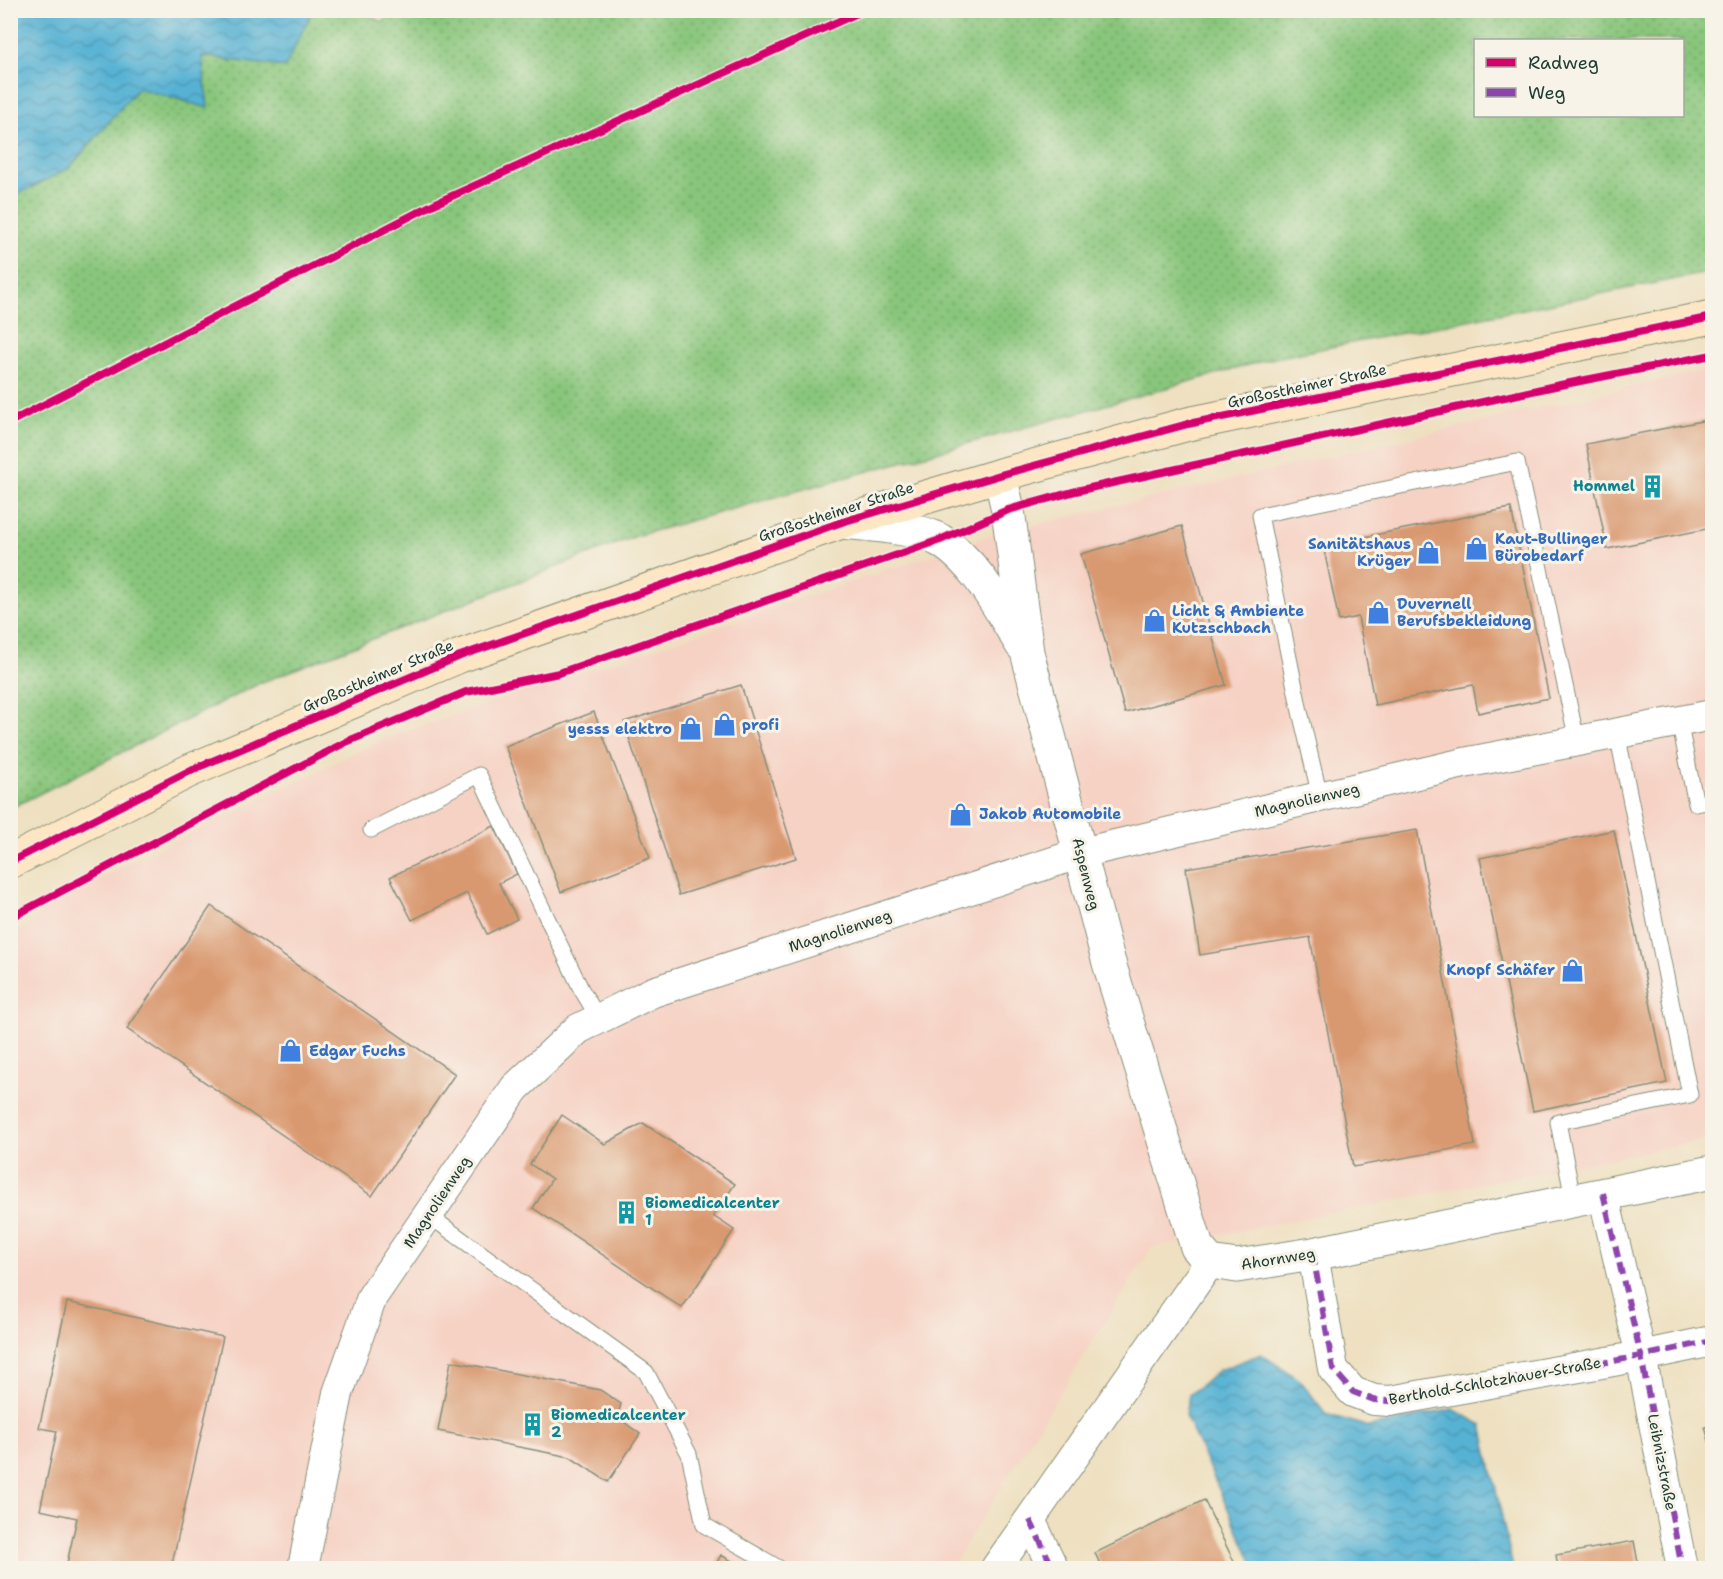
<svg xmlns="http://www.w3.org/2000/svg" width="1723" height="1579" font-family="'Shantell Sans',sans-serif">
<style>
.built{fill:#f6d2c4}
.grass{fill:url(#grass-dots);stroke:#548258;stroke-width:1.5;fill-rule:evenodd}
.water{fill:url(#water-waves);stroke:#3a7884;stroke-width:1.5}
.building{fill:#d99970}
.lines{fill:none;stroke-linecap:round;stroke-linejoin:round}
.service-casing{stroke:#868e7a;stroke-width:17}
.minor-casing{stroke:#868e7a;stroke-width:32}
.tertiary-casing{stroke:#868e7a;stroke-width:35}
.secondary-casing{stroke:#868e7a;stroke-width:35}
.service{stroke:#fff;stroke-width:15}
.minor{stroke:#fff;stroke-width:30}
.tertiary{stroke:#fff;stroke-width:33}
.secondary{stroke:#fce6c4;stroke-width:33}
.quiet{stroke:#8e44ad;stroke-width:6;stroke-dasharray:12 6;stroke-linecap:butt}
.cycleway-casing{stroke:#f7f3e8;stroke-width:11}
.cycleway{stroke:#d6006c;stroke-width:8}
.labels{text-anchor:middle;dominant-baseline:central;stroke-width:6;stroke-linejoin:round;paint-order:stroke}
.street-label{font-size:15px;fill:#1f3d34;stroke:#f7f3e8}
.culture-label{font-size:15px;font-weight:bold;fill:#0d838f;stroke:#f7f3e8;text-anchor:start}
.shop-label{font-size:15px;font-weight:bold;fill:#366cbe;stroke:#f7f3e8;text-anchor:start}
</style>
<defs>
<pattern id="grass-dots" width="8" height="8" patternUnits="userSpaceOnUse" patternTransform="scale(1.5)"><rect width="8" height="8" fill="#89c67c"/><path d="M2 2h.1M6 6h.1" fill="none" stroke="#6fa266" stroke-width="1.8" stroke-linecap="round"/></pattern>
<pattern id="water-waves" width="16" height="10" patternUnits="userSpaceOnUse" patternTransform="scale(1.5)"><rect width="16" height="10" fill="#56b2d4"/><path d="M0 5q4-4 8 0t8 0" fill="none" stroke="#4792ad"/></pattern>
</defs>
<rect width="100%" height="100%" fill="#f7f3e8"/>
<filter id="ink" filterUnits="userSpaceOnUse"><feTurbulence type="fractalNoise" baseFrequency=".0167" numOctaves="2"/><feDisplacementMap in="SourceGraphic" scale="12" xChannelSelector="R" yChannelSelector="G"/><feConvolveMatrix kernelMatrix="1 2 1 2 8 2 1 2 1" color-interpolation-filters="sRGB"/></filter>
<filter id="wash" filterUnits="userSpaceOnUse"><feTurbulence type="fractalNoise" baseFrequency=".008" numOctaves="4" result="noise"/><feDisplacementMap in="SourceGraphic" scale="24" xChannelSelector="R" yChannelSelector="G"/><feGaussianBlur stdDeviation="1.35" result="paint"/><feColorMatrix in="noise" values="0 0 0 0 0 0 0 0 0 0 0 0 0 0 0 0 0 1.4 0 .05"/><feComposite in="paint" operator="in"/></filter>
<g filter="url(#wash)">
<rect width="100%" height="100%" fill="#eee0c0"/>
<!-- built -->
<path class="built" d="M 1712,368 L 1712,1139 L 1151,1248 L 951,1568 L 11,1568 L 11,937 L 67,894 L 383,739 L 991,535 Z"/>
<!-- grass -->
<path class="grass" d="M 312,10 L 359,11 L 383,22 L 392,10 L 1712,11 L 1712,272 L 1270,359 L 636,536 L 260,683 L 11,808 L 11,198 L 69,168 L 138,88 L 201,56 L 285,67 ZM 1476,40 L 1682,40 L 1682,116 L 1476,116 Z"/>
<!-- water -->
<path class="water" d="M 11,10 L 312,10 L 312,11 L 285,67 L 202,56 L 208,108 L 138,88 L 69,168 L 11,198 Z
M 1261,1354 L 1300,1380 L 1326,1414 L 1369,1427 L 1453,1409 L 1482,1425 L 1513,1568 L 1255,1568 L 1185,1415 L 1189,1395 L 1219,1370 Z"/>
<g id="blocks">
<!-- building -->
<path class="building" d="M 1712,419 L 1712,528 L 1607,549 L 1586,444 Z
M 1511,508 L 1549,698 L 1478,713 L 1473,685 L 1375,705 L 1358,617 L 1339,621 L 1323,545 Z
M 1182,526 L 1226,685 L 1125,713 L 1081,554 Z
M 741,685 L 796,858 L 679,895 L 624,722 Z
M 594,712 L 650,858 L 561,892 L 505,746 Z
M 494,826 L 517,874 L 499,883 L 517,919 L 487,934 L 467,893 L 412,920 L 390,877 Z
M 1417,830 L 1475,1145 L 1353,1167 L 1310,937 L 1200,955 L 1186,868 Z
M 1614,830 L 1667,1083 L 1533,1111 L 1480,858 Z
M 211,906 L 455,1074 L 372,1196 L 127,1029 Z
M 562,1115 L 605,1144 L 643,1123 L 735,1184 L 713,1216 L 734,1230 L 682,1308 L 533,1208 L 552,1179 L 530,1164 Z
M 67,1302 L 223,1337 L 171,1568 L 66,1568 L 77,1518 L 40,1510 L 57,1431 L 39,1428 Z
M 451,1361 L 600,1390 L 621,1404 L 617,1417 L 640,1434 L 608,1482 L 570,1457 L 438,1431 Z
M 1712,1425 L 1712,1451 L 1705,1427 Z
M 1204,1500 L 1237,1568 L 1102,1568 L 1095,1553 Z
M 1634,1541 L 1639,1568 L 1558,1568 L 1556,1555 Z
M 721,1555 L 744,1568 L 714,1568 Z"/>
</g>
</g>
<g filter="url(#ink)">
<use href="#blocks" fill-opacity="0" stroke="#868e7a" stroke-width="1.5"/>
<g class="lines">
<defs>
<path id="service" d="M 1679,721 L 1696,804 L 1712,801
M 1320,797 L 1299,707 L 1260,515 L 1517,462 L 1577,741
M 371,830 L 479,775 L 581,989 L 599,1019
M 1573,1199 L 1558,1122 L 1690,1095 L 1617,733
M 428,1215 L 646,1372 L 689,1454 L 704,1525 L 779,1568"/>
<path id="minor" d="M 1603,1193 L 1641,1356 L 1682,1568
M 1313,1254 L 1333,1369 L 1353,1392 L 1374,1400 L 1390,1401 L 1641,1356 L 1712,1341
M 1030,1520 L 1053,1568
M 303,1568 L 338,1393 L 372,1297 L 515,1088 L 578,1029 L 653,992 L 1081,853 L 1464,763 L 1712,715
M 996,1568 L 1210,1262"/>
<path id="tertiary" d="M 1000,475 L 1008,510 L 1027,652 L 1109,963 L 1197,1247 L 1210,1262 L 1237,1266 L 1313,1254 L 1712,1172
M 842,522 C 869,525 918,527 941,541 C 977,563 1000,610 1022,645"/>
<path id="secondary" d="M 10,862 L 189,771 L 460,656 L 842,522 L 1000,475 L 1188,424 L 1712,317"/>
</defs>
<!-- service casing -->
<use href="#service" class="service-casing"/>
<!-- minor casing -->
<use href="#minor" class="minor-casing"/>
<!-- tertiary casing -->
<use href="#tertiary" class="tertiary-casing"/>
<!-- secondary casing -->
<use href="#secondary" class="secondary-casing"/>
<!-- service -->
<use href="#service" class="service"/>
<!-- minor -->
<use href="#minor" class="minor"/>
<!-- tertiary -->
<use href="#tertiary" class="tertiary"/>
<!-- secondary -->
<use href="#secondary" class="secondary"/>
<!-- quiet -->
<path class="quiet" d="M 1603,1193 L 1641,1356 L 1682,1568
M 1313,1254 L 1333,1369 L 1353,1392 L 1374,1400 L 1390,1401 L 1641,1356 L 1712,1341
M 1030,1520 L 1053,1568"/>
<defs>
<path id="cycleway" d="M 10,422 L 434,204 L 864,10
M 10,862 L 189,771 L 460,656 L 842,522 L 1000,475 L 1188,424 L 1712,317
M 10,918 L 346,742 L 466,692 L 559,673 L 940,540 L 1008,510 L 1076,491 L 1555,386 L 1712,355"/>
</defs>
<!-- cycleway casing -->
<use href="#cycleway" class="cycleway-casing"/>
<!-- cycleway -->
<use href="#cycleway" class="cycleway"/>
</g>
</g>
<!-- icons -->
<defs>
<symbol id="building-bare" viewBox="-9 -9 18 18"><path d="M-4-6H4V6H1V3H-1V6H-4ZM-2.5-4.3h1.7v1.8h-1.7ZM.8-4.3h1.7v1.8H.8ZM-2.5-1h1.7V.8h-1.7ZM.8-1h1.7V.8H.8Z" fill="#0f9aa8" stroke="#f7f3e8" stroke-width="2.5" paint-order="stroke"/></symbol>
<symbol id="shop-bare" viewBox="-9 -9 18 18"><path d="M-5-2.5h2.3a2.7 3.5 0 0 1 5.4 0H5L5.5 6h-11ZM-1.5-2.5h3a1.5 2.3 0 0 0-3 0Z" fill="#3f7fe0" stroke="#f7f3e8" stroke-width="2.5" paint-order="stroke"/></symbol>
</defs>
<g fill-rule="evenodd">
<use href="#building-bare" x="1636" y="470" width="33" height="33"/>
<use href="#shop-bare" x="1460" y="532" width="33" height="33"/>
<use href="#shop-bare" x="1412" y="536" width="33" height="33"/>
<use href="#shop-bare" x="1362" y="596" width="33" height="33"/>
<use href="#shop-bare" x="1138" y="604" width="33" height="33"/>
<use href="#shop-bare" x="708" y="708" width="33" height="33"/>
<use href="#shop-bare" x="674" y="712" width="33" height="33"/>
<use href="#shop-bare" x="944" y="798" width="33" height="33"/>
<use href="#shop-bare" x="1556" y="954" width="33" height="33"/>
<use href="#shop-bare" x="274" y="1034" width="33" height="33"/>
<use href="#building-bare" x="610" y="1196" width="33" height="33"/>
<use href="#building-bare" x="516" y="1408" width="33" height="33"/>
</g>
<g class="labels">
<!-- street labels -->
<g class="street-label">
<text transform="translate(1307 386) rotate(-12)">Großostheimer Straße</text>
<text transform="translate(836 512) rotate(-18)">Großostheimer Straße</text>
<text transform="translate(378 676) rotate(-23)">Großostheimer Straße</text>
<text transform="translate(1307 800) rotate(-13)">Magnolienweg</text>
<text transform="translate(1086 874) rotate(76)">Aspenweg</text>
<text transform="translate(840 931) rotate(-18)">Magnolienweg</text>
<text transform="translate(437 1202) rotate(-56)">Magnolienweg</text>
<text transform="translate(1278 1259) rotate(-9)">Ahornweg</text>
<text transform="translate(1495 1381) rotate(-10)">Berthold-Schlotzhauer-Straße</text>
<text transform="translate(1662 1462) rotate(79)">Leibnizstraße</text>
</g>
<!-- culture labels -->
<g class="culture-label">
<text x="1635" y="486" text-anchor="end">Hommel</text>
<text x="645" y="1203">Biomedicalcenter<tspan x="645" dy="17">1</tspan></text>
<text x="551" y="1415">Biomedicalcenter<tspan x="551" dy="17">2</tspan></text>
</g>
<!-- shop labels -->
<g class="shop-label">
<text x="1495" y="539">Kaut-Bullinger<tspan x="1495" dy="17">Bürobedarf</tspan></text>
<text x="1411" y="544" text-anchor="end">Sanitätshaus<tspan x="1411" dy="17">Krüger</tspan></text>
<text x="1397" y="604">Duvernell<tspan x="1397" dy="17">Berufsbekleidung</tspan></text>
<text x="1172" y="611">Licht &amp; Ambiente<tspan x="1172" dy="17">Kutzschbach</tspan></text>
<text x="742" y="725">profi</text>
<text x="672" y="729" text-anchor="end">yesss elektro</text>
<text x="979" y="814">Jakob Automobile</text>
<text x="1555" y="970" text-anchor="end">Knopf Schäfer</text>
<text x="309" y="1051">Edgar Fuchs</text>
</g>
</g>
<!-- margin -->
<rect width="1723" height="1579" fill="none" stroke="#f7f3e8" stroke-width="36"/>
<!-- legend -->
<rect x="1474" y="39" width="210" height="78" fill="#f7f3e8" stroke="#a1aaa0" stroke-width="1.5"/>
<rect x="1486" y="58" width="30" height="9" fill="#d6006c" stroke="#a1aaa0" stroke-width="1.5"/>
<text x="1528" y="69" font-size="18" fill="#1f3d34">Radweg</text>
<rect x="1486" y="88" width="30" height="9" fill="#8e44ad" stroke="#a1aaa0" stroke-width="1.5"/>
<text x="1528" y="99" font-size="18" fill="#1f3d34">Weg</text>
</svg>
